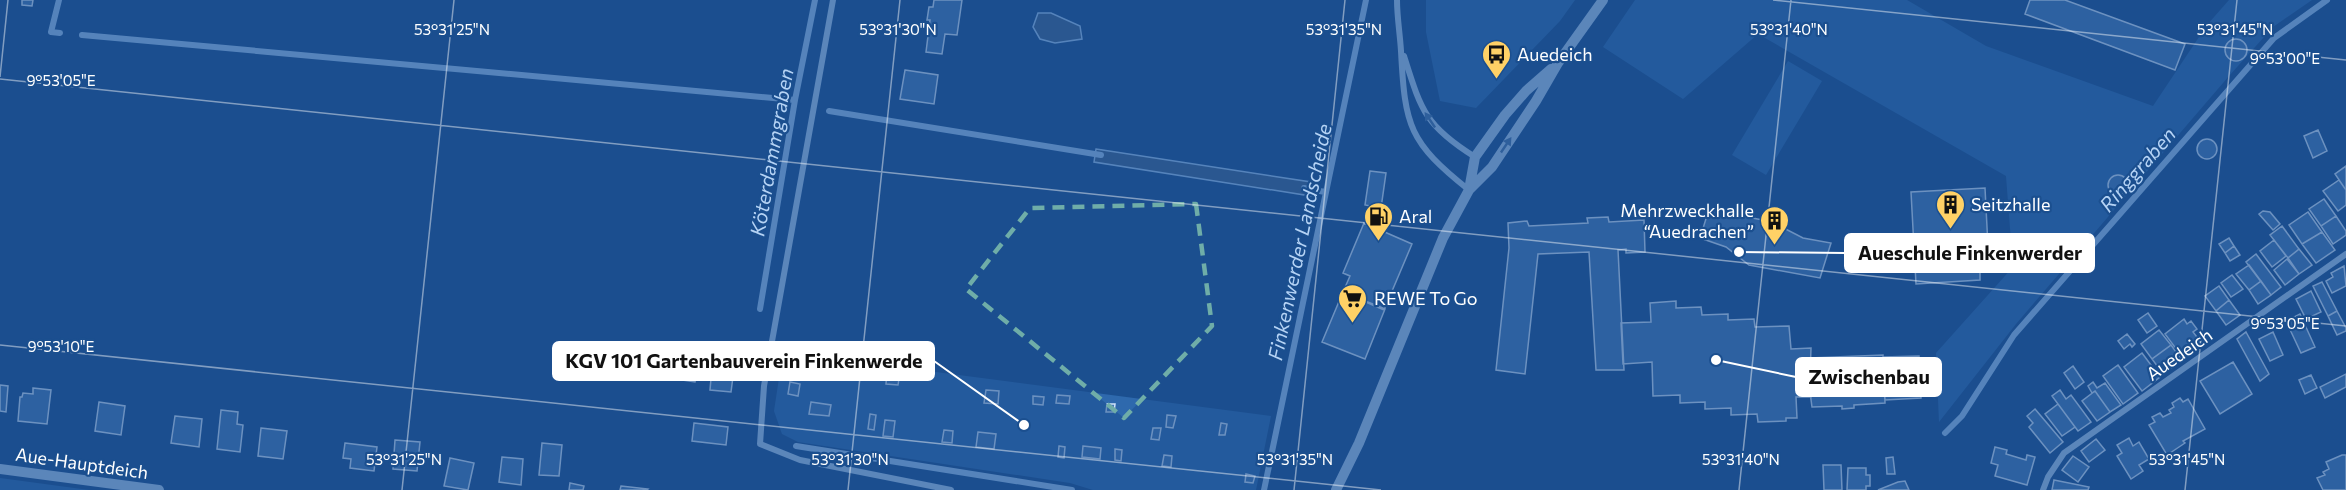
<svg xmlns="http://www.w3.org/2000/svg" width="2346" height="490" font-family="Commissioner,sans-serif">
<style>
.green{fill:#2e69ad}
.water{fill:#3c6290;stroke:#9cc4f0;stroke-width:1.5}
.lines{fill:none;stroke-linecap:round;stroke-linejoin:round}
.stream{stroke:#9cc4f0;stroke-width:6}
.building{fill:#4478b7;stroke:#cfe3fa;stroke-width:1.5}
.minor{stroke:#a9c9ee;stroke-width:6}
.tertiary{stroke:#a9c9ee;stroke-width:10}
.oneway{fill:#4674ac}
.marked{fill:none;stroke:#6fada8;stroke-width:4.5;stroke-dasharray:12 8;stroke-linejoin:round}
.ticks{fill:none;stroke:#fff;stroke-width:1.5;stroke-opacity:0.45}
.labels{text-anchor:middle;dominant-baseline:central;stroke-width:4.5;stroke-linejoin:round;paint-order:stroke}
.poi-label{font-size:18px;fill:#fff;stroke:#1b4f8f;text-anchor:start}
.street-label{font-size:18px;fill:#fff;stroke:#1b4f8f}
.water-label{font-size:20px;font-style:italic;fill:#b5d3f5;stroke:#1b4f8f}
.ticks-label{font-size:15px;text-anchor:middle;fill:#fff;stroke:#1b4f8f;stroke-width:4.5;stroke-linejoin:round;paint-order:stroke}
.leader{fill:none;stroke:#fff;stroke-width:2}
.callout-dot{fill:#fff;stroke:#1b4f8f;stroke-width:2}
.callout{fill:#fff;stroke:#fff;stroke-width:2}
.callout-label{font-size:20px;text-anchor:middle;font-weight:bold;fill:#111}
</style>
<rect width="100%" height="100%" fill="#1b4f8f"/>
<!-- green -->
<path class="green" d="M 1426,0 L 1575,0 L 1560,21 L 1476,108 L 1440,101 L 1426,32 Z
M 1635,0 L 1907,0 L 1986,46 L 2153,106 L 2207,25 L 2229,0 L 2312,0 L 2273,27 L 2229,76 L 2016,324 L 1939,422 L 1936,353 L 2013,267 L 2006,176 L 1758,34 L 1683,99 L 1603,47 Z
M 1788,61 L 1822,81 L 1766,175 L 1732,155 Z
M 783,352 L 1271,416 L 1256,490 L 1093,490 L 1070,483 L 798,442 L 782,434 L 774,411 Z
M 0,478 L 89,490 L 0,490 Z"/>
<!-- water -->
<path class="water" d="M 1038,13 L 1051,13 L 1080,26 L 1082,39 L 1055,43 L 1040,39 L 1033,27 Z
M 1096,149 L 1311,182 L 1311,196 L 1094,162 Z"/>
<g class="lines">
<!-- stream -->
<path class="stream" d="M 59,0 L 51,32 L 60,33
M 82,35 L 795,100
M 829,111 L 1101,155
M 1304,188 L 1325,192
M 760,309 L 795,100 L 815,0
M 1945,433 L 1962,416 L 2014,335 L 2274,38 L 2327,0
M 796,446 L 1072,490
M 1264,490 L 1366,0"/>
</g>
<!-- building -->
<path class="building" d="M 22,0 L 33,0 L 32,6 L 22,5 Z
M 934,0 L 962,0 L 957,35 L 945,34 L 942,54 L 926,52 L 930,20 L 927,20 L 929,7 L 933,7 Z
M 2030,0 L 2065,0 L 2185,44 L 2175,70 L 2025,14 Z
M2225 50a11 11 0 1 1 22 0a11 11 0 1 1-22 0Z
M 905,70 L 938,75 L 934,104 L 900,99 Z
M 2318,130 L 2327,151 L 2313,158 L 2304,136 Z
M2197 149a10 10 0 1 1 20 0a10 10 0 1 1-20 0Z
M 2346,166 L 2346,190 L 2335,174 Z
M 1370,171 L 1386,173 L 1381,208 L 1365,205 Z
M2108 185a10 10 0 1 1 20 0a10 10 0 1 1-20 0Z
M 2339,180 L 2346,190 L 2346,205 L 2338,211 L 2323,191 Z
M 1985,188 L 1989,266 L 1980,266 L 1980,280 L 1916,284 L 1911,192 Z
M 2324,199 L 2336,216 L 2321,226 L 2309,209 Z
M 1709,209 L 1772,222 L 1803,238 L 1831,243 L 1820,278 L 1749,265 L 1726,247 L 1700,238 Z
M 2263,211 L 2270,212 L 2280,224 L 2273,230 L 2259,214 Z
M 2308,212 L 2322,232 L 2302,244 L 2289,225 Z
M 2336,216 L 2346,231 L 2346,235 L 2333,244 L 2321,226 Z
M 1608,217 L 1609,222 L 1644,220 L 1645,252 L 1626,253 L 1626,249 L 1618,250 L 1624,370 L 1596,370 L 1589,252 L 1538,254 L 1525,374 L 1496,370 L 1509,248 L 1508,223 L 1527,221 L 1529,226 L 1588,223 L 1587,218 Z
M 1364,223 L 1412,244 L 1384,310 L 1343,292 L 1350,276 L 1343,273 Z
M 2282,226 L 2299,249 L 2288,258 L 2270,235 Z
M 2322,232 L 2335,250 L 2316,263 L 2302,244 Z
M 2229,238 L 2234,246 L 2225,253 L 2219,244 Z
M 2274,240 L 2286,256 L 2272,267 L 2260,251 Z
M 2234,246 L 2240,255 L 2230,261 L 2225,253 Z
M 2299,249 L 2312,265 L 2299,274 L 2288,258 Z
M 2256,254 L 2281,287 L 2271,295 L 2246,262 Z
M 2287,259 L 2299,274 L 2285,285 L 2274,270 Z
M 2249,265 L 2261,281 L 2249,290 L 2236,274 Z
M 2344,266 L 2346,286 L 2332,293 L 2326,281 L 2333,277 L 2331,273 Z
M 2232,275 L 2243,289 L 2231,297 L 2221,283 Z
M 2261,281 L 2271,295 L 2258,304 L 2249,290 Z
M 2322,282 L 2337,311 L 2328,316 L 2313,286 Z
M 2219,286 L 2229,300 L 2216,311 L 2205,296 Z
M 2311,291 L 2321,312 L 2306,319 L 2296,299 Z
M 1343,292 L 1385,309 L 1365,359 L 1322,342 Z
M 2229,300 L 2240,315 L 2226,325 L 2216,311 Z
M 1676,301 L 1676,308 L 1701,307 L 1702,315 L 1728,314 L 1728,320 L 1754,319 L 1755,327 L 1789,326 L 1791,349 L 1811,348 L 1810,377 L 1808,377 L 1811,397 L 1796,397 L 1797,418 L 1786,418 L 1786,421 L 1758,422 L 1757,414 L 1731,415 L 1731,408 L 1705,409 L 1705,402 L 1680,403 L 1680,395 L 1653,396 L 1652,362 L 1623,364 L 1621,323 L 1651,322 L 1650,303 Z
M 2337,311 L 2346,328 L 2346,331 L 2337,335 L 2328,316 Z
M 2148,313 L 2157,326 L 2147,333 L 2138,320 Z
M 2300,314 L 2315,347 L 2301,353 L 2286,321 Z
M 2184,319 L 2187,324 L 2191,321 L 2197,329 L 2193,332 L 2200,341 L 2200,347 L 2195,350 L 2189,347 L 2180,354 L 2165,334 Z
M 2159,330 L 2171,345 L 2152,359 L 2141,344 Z
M 2246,332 L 2269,374 L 2260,381 L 2237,339 Z
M 2273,332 L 2283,355 L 2270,361 L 2259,339 Z
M 2127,334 L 2135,344 L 2132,347 L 2130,344 L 2124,349 L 2118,341 Z
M 2171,345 L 2182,360 L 2163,374 L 2152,359 Z
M 2142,353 L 2160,377 L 2142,391 L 2124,367 Z
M 1883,355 L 1885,403 L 1854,405 L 1854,408 L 1842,409 L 1842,406 L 1812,407 L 1808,377 L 1810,377 L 1810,358 Z
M 631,356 L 698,366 L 695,382 L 629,372 Z
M 1919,356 L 1921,398 L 1885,400 L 1883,357 Z
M 2233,362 L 2252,394 L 2220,414 L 2200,381 Z
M 2118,365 L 2138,393 L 2123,404 L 2103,376 Z
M 2073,366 L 2084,382 L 2075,389 L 2064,373 Z
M 712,367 L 734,369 L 731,392 L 710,390 Z
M 887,371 L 900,373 L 898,385 L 886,384 Z
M 2346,374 L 2346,387 L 2325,398 L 2320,387 Z
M 2311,375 L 2317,388 L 2305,394 L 2299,380 Z
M 790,382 L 800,384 L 798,396 L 788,394 Z
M 2093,382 L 2097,388 L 2105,383 L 2121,405 L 2110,412 L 2095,391 L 2092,393 L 2088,386 Z
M 0,385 L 8,386 L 6,412 L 0,411 Z
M 33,388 L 51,390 L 47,424 L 18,421 L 20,397 L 22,397 L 23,393 L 33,394 Z
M 986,390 L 999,391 L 998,404 L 984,403 Z
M 2060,390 L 2066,399 L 2071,395 L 2091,422 L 2078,431 L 2052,396 Z
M 2095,391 L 2110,412 L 2097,421 L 2082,401 Z
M 1057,395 L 1070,396 L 1069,404 L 1056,403 Z
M 1033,396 L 1044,397 L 1043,405 L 1033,404 Z
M 2180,398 L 2183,402 L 2188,399 L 2205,429 L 2183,441 L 2185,443 L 2167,455 L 2149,425 L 2155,422 L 2152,417 L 2160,413 L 2163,417 L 2171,413 L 2169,410 L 2174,407 L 2172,403 Z
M 99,402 L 125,406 L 121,435 L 95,431 Z
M 811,402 L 831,405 L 829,416 L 809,414 Z
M 1107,404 L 1115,404 L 1114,412 L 1106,412 Z
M 2058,404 L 2075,427 L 2062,436 L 2045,414 Z
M 2035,409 L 2063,442 L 2050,453 L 2029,427 L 2033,423 L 2027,416 Z
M 221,410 L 238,412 L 237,424 L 243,425 L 240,452 L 217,449 Z
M 870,414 L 876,415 L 874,430 L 868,429 Z
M 1167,415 L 1176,416 L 1173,428 L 1166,427 Z
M 175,416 L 202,419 L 199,447 L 171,443 Z
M 885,420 L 895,421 L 893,437 L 883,436 Z
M 694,423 L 728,427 L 726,445 L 692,441 Z
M 1221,423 L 1227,424 L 1225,435 L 1219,435 Z
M 261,428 L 287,431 L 283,459 L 258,456 Z
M 1153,428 L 1161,428 L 1159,440 L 1151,439 Z
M 944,430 L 953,431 L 952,443 L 942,442 Z
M 978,432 L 996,434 L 994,449 L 976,447 Z
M 2129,438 L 2133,446 L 2139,442 L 2149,459 L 2139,465 L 2143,471 L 2131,479 L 2117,456 L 2122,453 L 2117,445 Z
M 2096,439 L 2105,450 L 2089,462 L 2081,451 Z
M 395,440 L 420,442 L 417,471 L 393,469 Z
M 345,443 L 377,447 L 374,471 L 350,468 L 351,459 L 343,458 Z
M 542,443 L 562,445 L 559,476 L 539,475 Z
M 1059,446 L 1065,447 L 1064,458 L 1058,457 Z
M 1083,446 L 1101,448 L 1100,459 L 1082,457 Z
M 1995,447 L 2007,450 L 2006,454 L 2026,460 L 2027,455 L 2035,457 L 2027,485 L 1995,476 L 1998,465 L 1991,463 Z
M 1115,449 L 1122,450 L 1121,461 L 1115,460 Z
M 1164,455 L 1172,456 L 1171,467 L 1162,466 Z
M 2342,455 L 2346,455 L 2346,490 L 2323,490 L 2317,478 L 2325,475 L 2323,472 L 2329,469 L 2326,462 Z
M 2073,456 L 2089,467 L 2078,482 L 2062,470 Z
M 502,457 L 523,459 L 521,485 L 499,482 Z
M 1893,457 L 1895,474 L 1887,474 L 1886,458 Z
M 450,458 L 474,463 L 468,490 L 444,486 Z
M 1823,465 L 1841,465 L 1842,490 L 1824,490 Z
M 1848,468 L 1866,468 L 1866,475 L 1870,475 L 1870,486 L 1866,486 L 1866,490 L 1847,490 Z
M 1246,474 L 1255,476 L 1253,483 L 1245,482 Z
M 2054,480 L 2089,487 L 2088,490 L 2052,490 Z
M 1905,481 L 1909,490 L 1878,490 L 1898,482 Z
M 570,483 L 584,486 L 583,490 L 569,490 Z
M 621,486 L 648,489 L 647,490 L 620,490 Z"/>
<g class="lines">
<!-- minor -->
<path class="minor" d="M 833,0 L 764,386 L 760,444 L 800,460 L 951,490
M 1397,0 C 1397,17 1400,34 1401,51 C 1405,127 1409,142 1469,190
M 1404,56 C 1421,110 1425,126 1475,157
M 2043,490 L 2048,477 L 2064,453 L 2346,254"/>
<!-- tertiary -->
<path class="tertiary" d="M 1469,190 L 1475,157 L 1505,115 L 1526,91 L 1551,69
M 0,469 L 159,490
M 1336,490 L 1359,443 L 1443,238 L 1469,190 L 1492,167 L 1536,101 L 1558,63 L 1603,0"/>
</g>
<!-- one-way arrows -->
<defs><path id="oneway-solid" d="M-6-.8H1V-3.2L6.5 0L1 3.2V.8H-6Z" transform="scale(1.5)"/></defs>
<g class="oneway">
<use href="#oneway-solid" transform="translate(1430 120) rotate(-124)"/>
<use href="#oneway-solid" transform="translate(1506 145) rotate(-56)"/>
</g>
<!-- marked area -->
<path d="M0 0H2346V490H0ZM 1196,204 L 1212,326 L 1124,418 L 966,289 L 1030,208 Z" fill="#1b4f8f" fill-opacity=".55" fill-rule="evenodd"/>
<path class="marked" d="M 1196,204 L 1212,326 L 1124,418 L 966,289 L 1030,208 Z"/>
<!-- ticks -->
<path class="ticks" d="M 1773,0 L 2346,60M 0,77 L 8,0M 0,79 L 2346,326M 0,345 L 1381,490M 402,490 L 454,0M 848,490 L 900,0M 1294,490 L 1345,0M 1739,490 L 1791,0M 2185,490 L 2237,0"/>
<!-- icons -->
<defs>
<symbol id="bus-pin" viewBox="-11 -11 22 30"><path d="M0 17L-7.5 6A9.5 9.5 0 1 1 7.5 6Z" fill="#ffd166" stroke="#1b4f8f"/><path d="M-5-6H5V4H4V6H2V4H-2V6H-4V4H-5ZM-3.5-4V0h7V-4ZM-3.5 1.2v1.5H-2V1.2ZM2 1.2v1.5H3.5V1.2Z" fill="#111"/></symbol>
<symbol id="building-pin" viewBox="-11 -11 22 30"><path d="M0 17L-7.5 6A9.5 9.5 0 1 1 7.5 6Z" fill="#ffd166" stroke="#1b4f8f"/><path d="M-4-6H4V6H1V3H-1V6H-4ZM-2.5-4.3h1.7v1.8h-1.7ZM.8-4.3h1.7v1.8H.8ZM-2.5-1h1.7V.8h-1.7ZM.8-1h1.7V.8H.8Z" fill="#111"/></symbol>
<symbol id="fuel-pin" viewBox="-11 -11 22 30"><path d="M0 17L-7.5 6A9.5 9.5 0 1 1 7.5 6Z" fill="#ffd166" stroke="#1b4f8f"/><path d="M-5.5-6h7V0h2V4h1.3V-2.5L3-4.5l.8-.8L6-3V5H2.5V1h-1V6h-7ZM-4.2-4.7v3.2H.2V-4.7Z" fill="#111"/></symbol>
<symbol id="supermarket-pin" viewBox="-11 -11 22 30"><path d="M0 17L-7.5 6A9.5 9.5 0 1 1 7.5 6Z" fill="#ffd166" stroke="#1b4f8f"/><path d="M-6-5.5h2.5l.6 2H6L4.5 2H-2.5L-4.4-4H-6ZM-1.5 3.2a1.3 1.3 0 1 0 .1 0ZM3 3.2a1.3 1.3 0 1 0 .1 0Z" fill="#111"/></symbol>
</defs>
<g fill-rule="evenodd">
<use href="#bus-pin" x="1480" y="38" width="33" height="45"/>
<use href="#building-pin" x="1934" y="188" width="33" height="45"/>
<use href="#fuel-pin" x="1362" y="200" width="33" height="45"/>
<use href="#building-pin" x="1758" y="204" width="33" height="45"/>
<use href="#supermarket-pin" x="1336" y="282" width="33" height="45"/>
</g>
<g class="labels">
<!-- poi labels -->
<g class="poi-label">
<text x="1517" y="54">Auedeich</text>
<text x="1971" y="204">Seitzhalle</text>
<text x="1754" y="210" text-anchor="end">Mehrzweckhalle<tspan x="1754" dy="21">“Auedrachen”</tspan></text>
<text x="1399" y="216">Aral</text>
<text x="1374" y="298">REWE To Go</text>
</g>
<!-- street labels -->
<g class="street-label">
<text transform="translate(2179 354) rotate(-35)">Auedeich</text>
<text transform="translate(82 463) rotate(8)">Aue-Hauptdeich</text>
</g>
<!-- water labels -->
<g class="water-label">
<text transform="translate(771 152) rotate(-80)">Köterdammgraben</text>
<text transform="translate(2137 169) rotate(-49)">Ringgraben</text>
<text transform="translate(1299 242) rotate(-78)">Finkenwerder Landscheide</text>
</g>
</g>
<g class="ticks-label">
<text x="452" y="35">53°31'25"N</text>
<text x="898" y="35">53°31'30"N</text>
<text x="1344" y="35">53°31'35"N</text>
<text x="1789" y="35">53°31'40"N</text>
<text x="2235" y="35">53°31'45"N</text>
<text x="2285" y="64">9°53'00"E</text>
<text x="61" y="86">9°53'05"E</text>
<text x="2285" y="329">9°53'05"E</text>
<text x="61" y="352">9°53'10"E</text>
<text x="404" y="465">53°31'25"N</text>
<text x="850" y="465">53°31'30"N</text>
<text x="1295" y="465">53°31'35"N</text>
<text x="1741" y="465">53°31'40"N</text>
<text x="2187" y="465">53°31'45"N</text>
</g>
<!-- callouts -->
<path class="leader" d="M1739 252L1845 253M1024 425L934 361M1716 360L1796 377"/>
<g class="callout-dot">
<circle cx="1739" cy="252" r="6"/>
<circle cx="1024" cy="425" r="6"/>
<circle cx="1716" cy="360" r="6"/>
</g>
<g class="callout">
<rect x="1845" y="234" width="249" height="38" rx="6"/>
<rect x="553" y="342" width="381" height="38" rx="6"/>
<rect x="1796" y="358" width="145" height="38" rx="6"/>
</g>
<g class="callout-label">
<text x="1970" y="260">Aueschule Finkenwerder</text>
<text x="744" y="368">KGV 101 Gartenbauverein Finkenwerde</text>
<text x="1869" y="384">Zwischenbau</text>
</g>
</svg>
